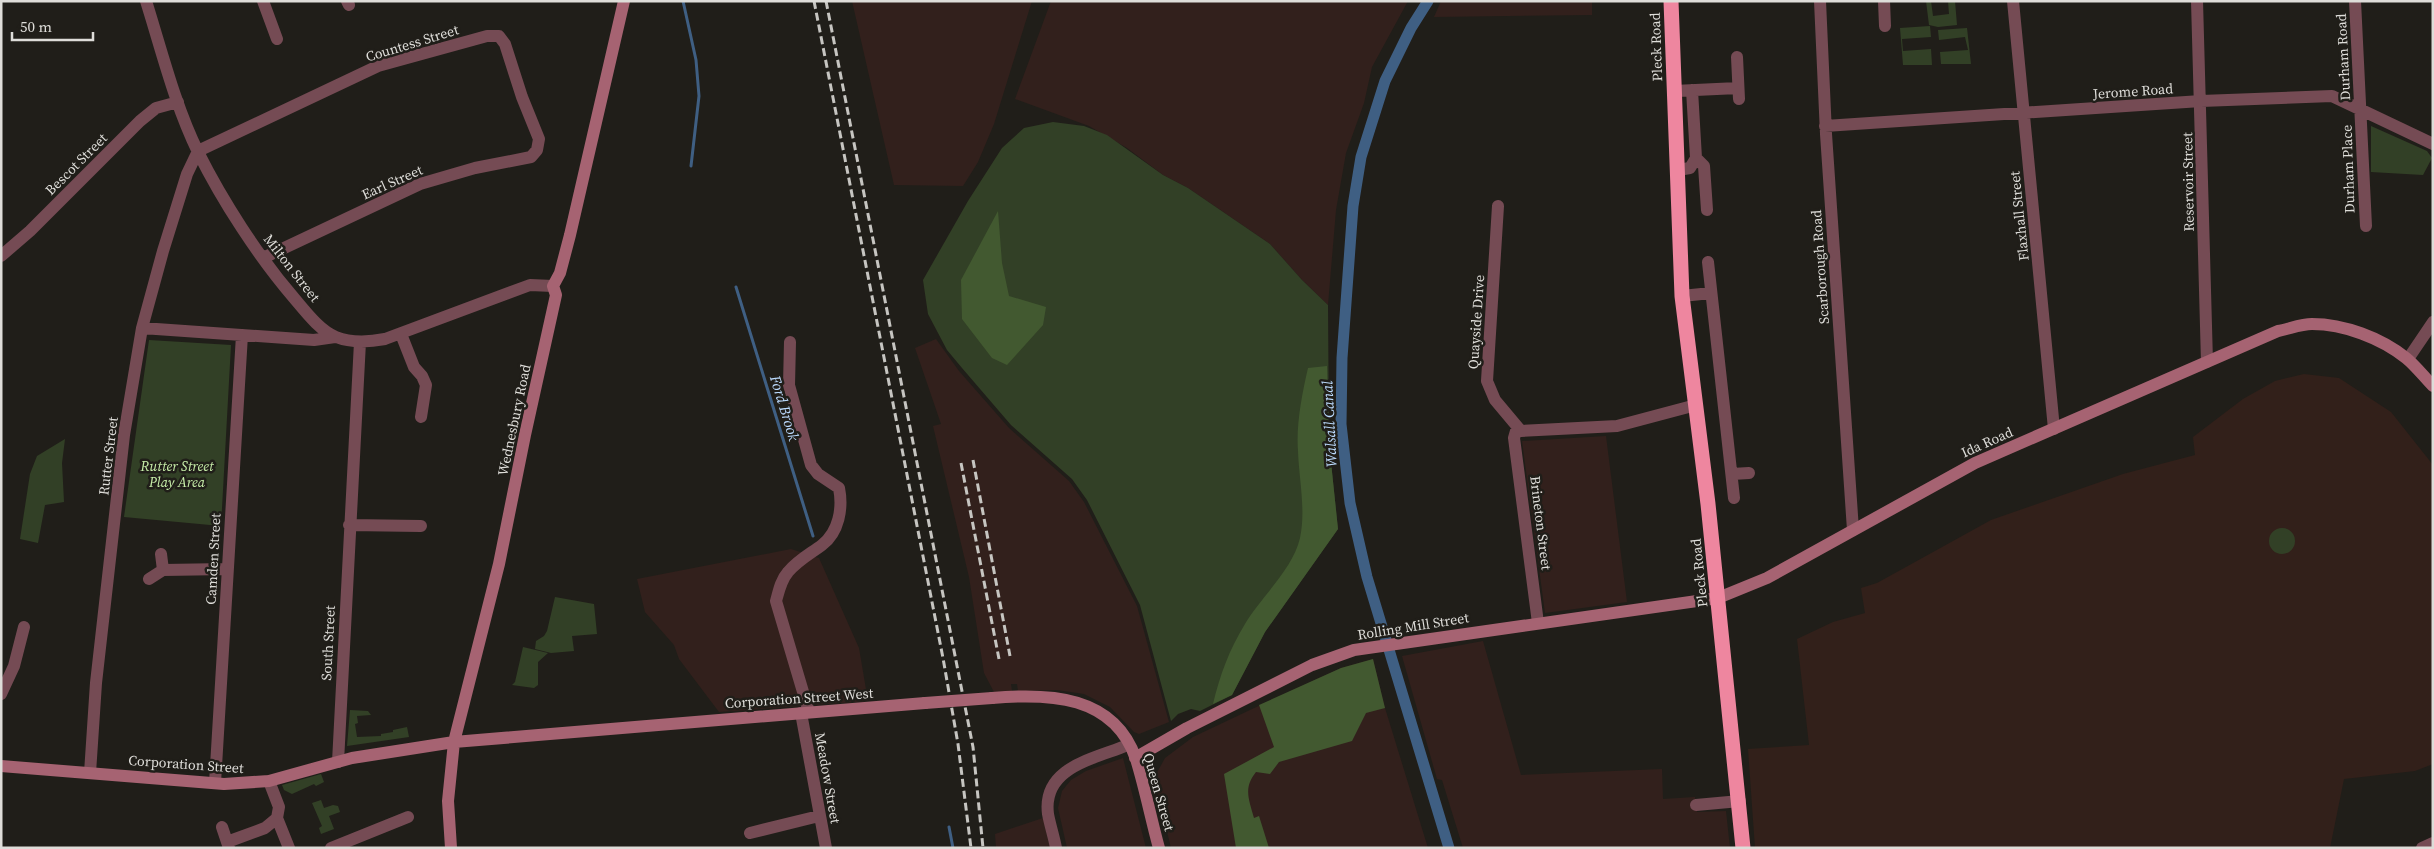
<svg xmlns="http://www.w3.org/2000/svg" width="2434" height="849" font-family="'Source Serif 4',serif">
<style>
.industrial{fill:#32201c}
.medical{fill:#32201a}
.green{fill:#324026}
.forest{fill:#425930}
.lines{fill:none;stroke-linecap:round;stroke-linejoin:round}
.stream{stroke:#3f5f83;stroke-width:3}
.canal{stroke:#3f5f83;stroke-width:11}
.street{stroke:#754b54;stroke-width:12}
.secondary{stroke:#a66372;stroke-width:12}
.highway{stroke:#ee869f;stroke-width:15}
.rail{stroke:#c6c5c1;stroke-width:3;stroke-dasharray:8 4;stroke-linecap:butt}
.secondary-bridge{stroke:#a66372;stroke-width:12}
.labels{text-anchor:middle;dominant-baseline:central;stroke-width:5;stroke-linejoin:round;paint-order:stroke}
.street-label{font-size:14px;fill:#deddd9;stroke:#201e19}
.park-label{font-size:14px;font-style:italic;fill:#c7eea9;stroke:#201e19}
.water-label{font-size:15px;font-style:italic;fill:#bbdafd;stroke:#201e19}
</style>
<rect width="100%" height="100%" fill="#201e19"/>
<!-- industrial -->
<path class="industrial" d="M 852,1 L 1032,1 L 994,124 L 978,162 L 963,186 L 894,185 Z
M 1051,1 L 1408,1 L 1372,67 L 1364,103 L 1346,153 L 1336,210 L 1328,305 L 1302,280 L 1270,244 L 1188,188 L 1163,175 L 1127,148 L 1089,126 L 1015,99 Z
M 1441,1 L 1592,1 L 1592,15 L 1434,17 Z
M 936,339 L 959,371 L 1009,428 L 1069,481 L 1084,502 L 1137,606 L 1169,722 L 1139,734 L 1134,732 L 1110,707 L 1084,694 L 1057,690 L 1018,691 L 1017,684 L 1011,684 L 1012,691 L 994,692 L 984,673 L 969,577 L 933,426 L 941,424 L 915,348 Z
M 1606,436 L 1627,602 L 1545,613 L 1522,441 Z
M 791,549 L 819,558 L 859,648 L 868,701 L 719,712 L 679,659 L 674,645 L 645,612 L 637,579 Z
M 1483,641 L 1521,775 L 1662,769 L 1663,799 L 1695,797 L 1697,812 L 1726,811 L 1730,848 L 1463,848 L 1442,780 L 1437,779 L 1402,656 Z
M 1373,659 L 1385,708 L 1428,848 L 1171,848 L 1154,778 L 1165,758 L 1193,737 L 1269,701 L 1341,668 Z
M 1123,758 L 1146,848 L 1067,848 L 1058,808 L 1062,791 L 1071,780 L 1086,771 Z
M 1043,818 L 1050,848 L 996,848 L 995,834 Z"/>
<!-- medical -->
<path class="medical" d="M 2304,374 L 2339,378 L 2391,412 L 2433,465 L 2433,764 L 2415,771 L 2344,779 L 2330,848 L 1755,848 L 1748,749 L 1809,745 L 1797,639 L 1833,622 L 1865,613 L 1861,588 L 1877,583 L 1991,520 L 2123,474 L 2195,455 L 2193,437 L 2243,399 L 2275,381 Z"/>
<!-- green -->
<path class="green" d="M 1926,1 L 1931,1 L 1933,16 L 1949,14 L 1948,1 L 1955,1 L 1957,25 L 1938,27 L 1929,25 Z
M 1930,26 L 1931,37 L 1902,39 L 1903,51 L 1931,49 L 1932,65 L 1903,65 L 1900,28 Z
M 1967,28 L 1971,64 L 1941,64 L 1940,52 L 1968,50 L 1965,37 L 1939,40 L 1938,30 Z
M 1053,122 L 1084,126 L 1107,135 L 1163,175 L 1188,188 L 1270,244 L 1302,280 L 1328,305 L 1329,443 L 1338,529 L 1265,632 L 1232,695 L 1200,711 L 1191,709 L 1178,714 L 1171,721 L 1140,605 L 1087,500 L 1072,479 L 1011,425 L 962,368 L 947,350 L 928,314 L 923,280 L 968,201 L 1002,148 L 1024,128 Z
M 2371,126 L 2427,151 L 2432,158 L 2423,175 L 2371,172 Z
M 149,340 L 231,345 L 221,526 L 124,517 Z
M 65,439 L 62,463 L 64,502 L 45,505 L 38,543 L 20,539 L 30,474 L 37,456 Z
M2269 541a13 13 0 1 1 26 0a13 13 0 1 1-26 0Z
M 555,597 L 594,604 L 597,634 L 572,636 L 574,651 L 551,653 L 535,649 L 536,641 L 544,636 L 547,631 Z
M 523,647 L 548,653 L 538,662 L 538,685 L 534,688 L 512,685 L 515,682 Z
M 350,710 L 368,711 L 371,715 L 357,716 L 358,723 L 355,724 L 357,737 L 381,736 L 381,734 L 393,732 L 393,730 L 407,727 L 409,737 L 347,746 Z
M 321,774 L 324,782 L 316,786 L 314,784 L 292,794 L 284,790 L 282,785 Z
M 321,800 L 324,808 L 333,805 L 338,806 L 340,812 L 329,816 L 334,829 L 321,834 L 319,828 L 322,826 L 312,803 Z"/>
<!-- forest -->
<path class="forest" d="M 998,211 L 1002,263 L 1009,296 L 1046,307 L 1043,325 L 1007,365 L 992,358 L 962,319 L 961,280 Z
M 1327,366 L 1329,443 L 1338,529 L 1265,632 L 1232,695 L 1213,704 C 1220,675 1229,650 1245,624 C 1261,597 1293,569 1300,538 C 1306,510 1299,479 1298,451 C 1296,425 1302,394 1308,368 Z
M 1373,659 L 1385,708 L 1366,713 L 1352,741 L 1279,762 L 1270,774 L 1256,772 C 1243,788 1249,799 1254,818 L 1259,816 L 1269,848 L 1236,848 L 1224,774 L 1274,747 L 1259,705 L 1341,668 Z"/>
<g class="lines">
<!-- stream -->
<path class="stream" d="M 683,1 L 696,60 L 699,96 L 691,166
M 736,287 L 813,536
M 949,827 L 953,848"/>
<!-- canal -->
<path class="canal" d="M 1428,1 L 1411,28 L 1385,81 L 1361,157 L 1353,206 L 1342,358 L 1341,424 L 1350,503 L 1367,577 L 1449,848"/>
<!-- street -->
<path class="street" d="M 146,1 C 162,52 175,105 198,152 C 223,202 258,256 294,298 C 305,311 320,331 336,337 C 351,343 369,342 385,339 L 530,285 L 553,286
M 263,1 L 277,39
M 347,1 L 349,5
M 1820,1 L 1826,134 L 1853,530
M 1884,1 L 1885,26
M 2013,1 L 2054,429
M 2197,1 L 2207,362
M 2355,1 L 2366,226
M 1737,57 L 1739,99
M 1674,91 L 1738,88
M 1825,126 L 2201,101 L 2332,96 L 2433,144
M 1696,158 L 1704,166 L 1707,210
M 1678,170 L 1690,168 L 1696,158 L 1692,90
M 1498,206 L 1487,381 L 1495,400 L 1521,431 L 1617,426 L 1696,405
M 1,256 L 30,231 L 140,121 L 156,108 L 178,102
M 1708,262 L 1734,498
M 1682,296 L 1711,293
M 142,328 L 314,340 L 335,337
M 401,334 L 414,367 L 422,376 L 426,385 L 421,417
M 790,342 L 789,385 L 811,465 L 818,474 L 839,488 C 843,508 839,532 822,545 C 810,554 798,560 788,572 C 781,580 779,590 776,601 L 809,712
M 2408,359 L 2433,322
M 1521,431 L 1516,431 L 1514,438 L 1538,623
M 1732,474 L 1749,473
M 349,525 L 421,526
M 163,570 L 227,569
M 149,579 L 163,570 L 161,554
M 1,694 L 14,666 L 24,627
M 801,713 L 826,848
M 338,762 L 360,342
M 90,773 L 96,683 L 124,435 L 142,328 L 163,251 L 187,174 L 198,151 L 378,66 L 487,36 L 499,36 L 505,44 L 522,97 L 539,139 L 537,150 L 531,157 L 475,168 L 420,184 L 263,258
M 215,783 L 242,335
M 1696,805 L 1740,801
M 277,818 L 289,848
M 222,827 L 229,848
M 750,833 L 819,816
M 227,842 L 265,828 L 277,818 L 279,807 L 269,781
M 331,848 L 408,817
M 1056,848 C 1054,837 1050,825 1048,814 C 1042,767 1094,759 1128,745
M 2422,848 L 2433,843"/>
<!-- secondary -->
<path class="secondary" d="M 992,698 C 1049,693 1114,695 1136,759 C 1145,788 1151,819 1159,848
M 1135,758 L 1187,728 L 1312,665 L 1354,650 L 1718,598 L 1767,578 L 1975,463 L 2278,331 C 2289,329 2301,324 2312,324 C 2344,324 2381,338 2406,358 C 2416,366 2424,377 2433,386
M 1,766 L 224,784 L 269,781 L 352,758 L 454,742 L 925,703
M 451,848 L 448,801 L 454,742 L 499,564 L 525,435 L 556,295 L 553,286 L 560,273 L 570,235 L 624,1"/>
<!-- highway -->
<path class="highway" d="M 1671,1 L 1682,296 L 1708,504 L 1743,848"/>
<!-- rail -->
<path class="rail" d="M 814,1 L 943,658 L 958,744 L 971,848
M 826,1 L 973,747 L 983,848
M 973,460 L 1010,656
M 961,463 L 999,659"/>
<!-- secondary-bridge -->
<path class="secondary-bridge" d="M 925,703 L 992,698"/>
</g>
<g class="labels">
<!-- street labels -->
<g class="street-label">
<text transform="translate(412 43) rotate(-17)">Countess Street</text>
<text transform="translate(1656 47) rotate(-92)">Pleck Road</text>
<text transform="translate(2343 57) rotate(-93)">Durham Road</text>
<text transform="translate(2133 91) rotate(-4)">Jerome Road</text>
<text transform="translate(76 164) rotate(-45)">Bescot Street</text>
<text transform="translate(2348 169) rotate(-92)">Durham Place</text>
<text transform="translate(392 182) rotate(-24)">Earl Street</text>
<text transform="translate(2188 182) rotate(-91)">Reservoir Street</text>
<text transform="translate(2019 216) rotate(-96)">Flaxhall Street</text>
<text transform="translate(1820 267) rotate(-94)">Scarborough Road</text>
<text transform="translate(292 268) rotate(52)">Milton Street</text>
<text transform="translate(1476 322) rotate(-86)">Quayside Drive</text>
<text transform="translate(514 420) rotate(-78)">Wednesbury Road</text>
<text transform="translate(1987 442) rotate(-24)">Ida Road</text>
<text transform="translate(108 456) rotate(-83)">Rutter Street</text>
<text transform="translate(1541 523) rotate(83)">Brineton Street</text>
<text transform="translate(213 559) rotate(-87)">Camden Street</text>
<text transform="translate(1699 573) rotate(-96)">Pleck Road</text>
<text transform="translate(1413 626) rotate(-9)">Rolling Mill Street</text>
<text transform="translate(328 643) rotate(-87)">South Street</text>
<text transform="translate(799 698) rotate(-4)">Corporation Street West</text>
<text transform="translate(186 764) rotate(4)">Corporation Street</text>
<text transform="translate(828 778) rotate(80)">Meadow Street</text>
<text transform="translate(1159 792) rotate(74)">Queen Street</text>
</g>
<!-- park labels -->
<g class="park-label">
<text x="177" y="466">Rutter Street<tspan x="177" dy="16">Play Area</tspan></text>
</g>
<!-- water labels -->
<g class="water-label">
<text transform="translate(785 408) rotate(73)">Ford Brook</text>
<text transform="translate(1329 424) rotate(-93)">Walsall Canal</text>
</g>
</g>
<!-- border -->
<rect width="2434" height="849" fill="none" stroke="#deddd9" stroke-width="5"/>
<!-- scale -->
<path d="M12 32v8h81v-8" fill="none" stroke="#deddd9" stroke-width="2.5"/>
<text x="20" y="32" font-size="15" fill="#deddd9" stroke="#201e19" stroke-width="4" paint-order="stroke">50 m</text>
</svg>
